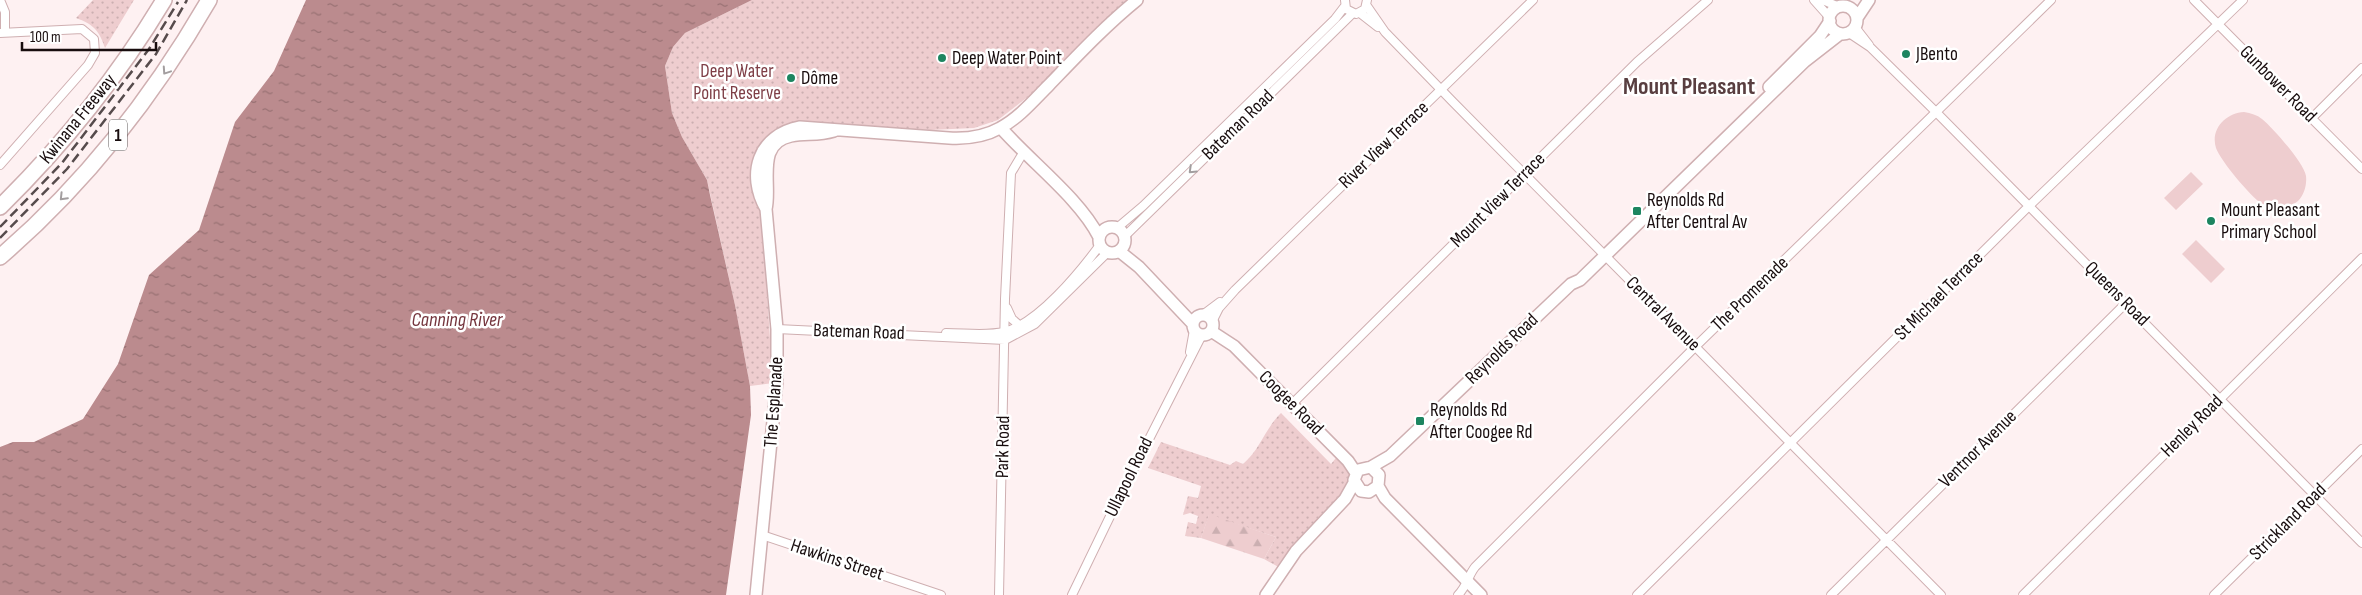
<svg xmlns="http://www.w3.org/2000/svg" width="2362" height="595" font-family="'Sofia Sans Condensed',sans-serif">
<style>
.grass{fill:url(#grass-dots)}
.forest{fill:url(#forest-firs)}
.pitch{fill:#eecdcf}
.water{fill:url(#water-ripples)}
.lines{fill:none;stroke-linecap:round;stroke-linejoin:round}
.street-casing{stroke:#cfafb1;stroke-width:10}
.secondary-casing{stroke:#cfafb1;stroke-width:14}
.highway-casing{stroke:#cfafb1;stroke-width:18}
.street{stroke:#fff;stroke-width:8}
.secondary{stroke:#fff;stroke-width:11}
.highway{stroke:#fff;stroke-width:15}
.rail{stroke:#564b4c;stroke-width:2.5;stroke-dasharray:10 5;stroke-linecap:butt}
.oneway{stroke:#a39e9f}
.poi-dot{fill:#1d8560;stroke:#fff;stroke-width:2}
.labels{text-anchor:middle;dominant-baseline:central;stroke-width:5;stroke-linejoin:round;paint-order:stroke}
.shield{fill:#fff;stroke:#5d5656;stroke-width:1}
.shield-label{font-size:18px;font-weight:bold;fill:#180d0e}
.poi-label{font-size:19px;fill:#180d0e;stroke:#fff;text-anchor:start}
.park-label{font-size:19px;fill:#7e3e46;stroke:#fff}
.street-label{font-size:19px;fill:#180d0e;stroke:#fff}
.water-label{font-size:20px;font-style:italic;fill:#75363e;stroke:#fff}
.district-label{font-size:24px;font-weight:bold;fill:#583e40;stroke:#fff}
</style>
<defs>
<pattern id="grass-dots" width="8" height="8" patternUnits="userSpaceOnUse" patternTransform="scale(1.25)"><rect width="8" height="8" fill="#eecdcf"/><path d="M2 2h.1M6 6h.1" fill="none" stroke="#cbafb1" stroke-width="1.8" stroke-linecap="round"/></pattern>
<pattern id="forest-firs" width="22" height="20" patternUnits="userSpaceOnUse" patternTransform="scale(1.25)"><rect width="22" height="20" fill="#eecdcf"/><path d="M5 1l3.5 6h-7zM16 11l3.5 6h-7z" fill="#cbafb1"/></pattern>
<pattern id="water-ripples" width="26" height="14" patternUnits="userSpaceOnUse" patternTransform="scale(1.25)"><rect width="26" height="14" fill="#bb8b8e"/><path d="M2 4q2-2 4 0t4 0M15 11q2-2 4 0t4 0" fill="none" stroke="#977072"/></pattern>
</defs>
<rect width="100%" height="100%" fill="#fef1f2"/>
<!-- grass -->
<path class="grass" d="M 93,0 L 134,0 L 105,48 C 99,30 93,24 76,18 Z
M 752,0 L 1127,0 L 1029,96 L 998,120 L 974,128 L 930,130 L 809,123 L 767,145 L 759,174 L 773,383 L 750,386 L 735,305 L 707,180 L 682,137 L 672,113 L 665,66 L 673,47 L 685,33 Z
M 1281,413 L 1331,464 L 1340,453 L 1348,461 L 1354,483 L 1282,569 L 1264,559 L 1276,537 L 1209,515 L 1201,538 L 1185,536 L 1188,522 L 1196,524 L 1198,516 L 1190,513 L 1183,515 L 1188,496 L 1198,498 L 1201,486 L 1148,468 L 1161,442 L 1230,465 L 1236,461 L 1243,464 C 1261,448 1264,430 1281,413 Z"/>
<!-- forest -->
<path class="forest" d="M 1209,514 L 1276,537 L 1264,559 L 1201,538 Z"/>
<!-- pitch -->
<path class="pitch" d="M 2244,112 C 2251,113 2257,115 2262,119 C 2273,128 2304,163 2306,176 C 2307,185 2304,195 2298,201 C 2292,206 2284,209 2277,209 C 2271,209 2267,207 2262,204 C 2251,197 2220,160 2216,148 C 2210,129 2226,113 2244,112 Z
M 2191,172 L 2203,184 L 2176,210 L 2164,198 Z
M 2196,240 L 2225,269 L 2211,283 L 2182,254 Z"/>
<!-- water -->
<path class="water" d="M 306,0 L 752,0 L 685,33 L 673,47 L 665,66 L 672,113 L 682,137 L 707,180 L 710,195 L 735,305 L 750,386 L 751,415 L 726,595 L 0,595 L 0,447 L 13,442 L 34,442 L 83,419 L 118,364 L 149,275 L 199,230 L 235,122 L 274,71 Z"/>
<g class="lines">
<defs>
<path id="street" d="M 0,0 L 5,12 L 5,32
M 1345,0 L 1346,9 L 1356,14 L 1365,9 L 1367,0
M 1814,0 L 1830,18
M 1823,0 L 1839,7
M 2194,0 L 2362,169
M 1367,6 L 1385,32 L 1453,102 L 1941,595
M 1360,13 L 1378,27
M 1855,27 L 1869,45
M 0,33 L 82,29 L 94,39 L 95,53 L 88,65 L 0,165
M 1849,33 L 1870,47 L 1936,112 L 2362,543
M 2312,118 L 2362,68
M 1117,228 L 1143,206 L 1335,19 L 1345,6
M 1125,236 L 1352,14
M 1007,308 L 1012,319 L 1019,325
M 1204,314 L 1220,302
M 1213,320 L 1219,308 L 1235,290 L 1533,0
M 777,329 L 1005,340 L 1035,324 L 1108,252
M 946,333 C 965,333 986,336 1004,332 C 1038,324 1080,272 1100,245
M 1190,352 L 1194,330
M 1292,404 L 1637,62 L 1708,0
M 762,535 L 941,595
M 999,595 L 1005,299 L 1011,173 L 1023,153
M 1072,595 L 1116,504 L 1202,335
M 1458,595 C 1467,586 1468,576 1475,567 L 1695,347 L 2051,0
M 1637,595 L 2029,206 L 2243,0
M 1831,595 L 2126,303
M 2023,595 L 2362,258
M 2214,595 L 2362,449"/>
<path id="secondary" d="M1829 20a14 14 0 1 1 28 0a14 14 0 1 1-28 0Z
M 1857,18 L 1869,0
M 1769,87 L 1820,36 L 1830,21
M 1001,128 C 1031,162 1080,199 1099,237
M 766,209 C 746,174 758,135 800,127 L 949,138 C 967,139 984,137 1000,128 C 1019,118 1034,100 1049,85 C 1077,56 1105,26 1137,0
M1099 240a13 13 0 1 1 26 0a13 13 0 1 1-26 0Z
M 1119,251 L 1139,267 L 1193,324
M1193 325a10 10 0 1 1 20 0a10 10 0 1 1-20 0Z
M 1211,331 L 1234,346 L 1348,461 L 1356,473
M 1371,467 L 1379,475 L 1378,486 L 1369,492 L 1361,491 L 1354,480 L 1358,470 L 1371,467 L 1390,456 L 1571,284 L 1580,280 L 1804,62 L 1840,34
M 1378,486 L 1385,498 L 1481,595
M 756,595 L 777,380 L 777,329 L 766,209 C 772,185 755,143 791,136 C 807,133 817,136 834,131
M 1266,595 L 1296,551 L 1345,499 L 1354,483"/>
<path id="highway" d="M 0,207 C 63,145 119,75 164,0
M 0,257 C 85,184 153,97 209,0"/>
</defs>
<!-- street casing -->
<use href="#street" class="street-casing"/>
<!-- secondary casing -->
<use href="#secondary" class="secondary-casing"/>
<!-- highway casing -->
<use href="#highway" class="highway-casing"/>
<!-- street -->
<use href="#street" class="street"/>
<!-- secondary -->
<use href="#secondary" class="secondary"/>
<!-- highway -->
<use href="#highway" class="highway"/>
<!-- rail -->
<path class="rail" d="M 0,227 L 62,163 L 149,49 L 178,2
M 0,238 L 67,169 L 156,54 L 187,0"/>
</g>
<!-- one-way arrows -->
<defs><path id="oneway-chevron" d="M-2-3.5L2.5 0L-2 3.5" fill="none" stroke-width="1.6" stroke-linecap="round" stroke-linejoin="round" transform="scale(1.25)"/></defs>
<g class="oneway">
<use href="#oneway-chevron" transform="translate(166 71) rotate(124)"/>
<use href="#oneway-chevron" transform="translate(1192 170) rotate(136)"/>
<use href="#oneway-chevron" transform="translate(63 197) rotate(134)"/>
</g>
<!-- markers -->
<g class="poi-dot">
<circle cx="1906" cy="54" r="5"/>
<circle cx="942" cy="58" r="5"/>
<circle cx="791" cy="78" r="5"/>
<rect x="1632" y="206" width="10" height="10" rx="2.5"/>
<circle cx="2211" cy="221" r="5"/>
<rect x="1415" y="416" width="10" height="10" rx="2.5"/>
</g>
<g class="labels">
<!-- shield labels -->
<rect class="shield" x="109" y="119.5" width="18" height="31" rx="4"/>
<g class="shield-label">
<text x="118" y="135">1</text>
</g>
<!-- poi labels -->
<g class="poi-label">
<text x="1916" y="54">JBento</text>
<text x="952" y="58">Deep Water Point</text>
<text x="801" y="78">Dôme</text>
<text x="1647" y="200">Reynolds Rd<tspan x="1647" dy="22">After Central Av</tspan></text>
<text x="2221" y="210">Mount Pleasant<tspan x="2221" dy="22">Primary School</tspan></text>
<text x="1430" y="410">Reynolds Rd<tspan x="1430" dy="22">After Coogee Rd</tspan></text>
</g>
<!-- park labels -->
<g class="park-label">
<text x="737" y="71">Deep Water<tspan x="737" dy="22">Point Reserve</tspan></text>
</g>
<!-- street labels -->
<g class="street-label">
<text transform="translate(2278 84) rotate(45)">Gunbower Road</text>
<text transform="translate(78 119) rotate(-51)">Kwinana Freeway</text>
<text transform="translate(1238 125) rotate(-44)">Bateman Road</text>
<text transform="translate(1384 145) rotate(-44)">River View Terrace</text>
<text transform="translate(1498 200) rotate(-45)">Mount View Terrace</text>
<text transform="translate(1750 294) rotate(-44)">The Promenade</text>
<text transform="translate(2117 294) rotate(45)">Queens Road</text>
<text transform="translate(1939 296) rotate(-45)">St Michael Terrace</text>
<text transform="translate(1663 314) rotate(45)">Central Avenue</text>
<text transform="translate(859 332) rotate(2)">Bateman Road</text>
<text transform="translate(1502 349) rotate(-44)">Reynolds Road</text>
<text transform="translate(774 402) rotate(-86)">The Esplanade</text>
<text transform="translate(1291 403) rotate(45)">Coogee Road</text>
<text transform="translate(2192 426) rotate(-45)">Henley Road</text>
<text transform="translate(1003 447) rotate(-89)">Park Road</text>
<text transform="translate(1978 449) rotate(-45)">Ventnor Avenue</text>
<text transform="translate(1129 477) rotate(-64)">Ullapool Road</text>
<text transform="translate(2288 522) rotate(-45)">Strickland Road</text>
<text transform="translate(837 560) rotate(18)">Hawkins Street</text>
</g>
<!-- water labels -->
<g class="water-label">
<text x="457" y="320">Canning River</text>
</g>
<!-- district labels -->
<g class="district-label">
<text x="1689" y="86">Mount Pleasant</text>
</g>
</g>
<!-- scale -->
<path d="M22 42v8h134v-8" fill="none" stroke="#180d0e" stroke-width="2.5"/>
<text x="30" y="42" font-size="15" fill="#180d0e" stroke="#ffffff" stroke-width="4" paint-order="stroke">100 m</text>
</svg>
